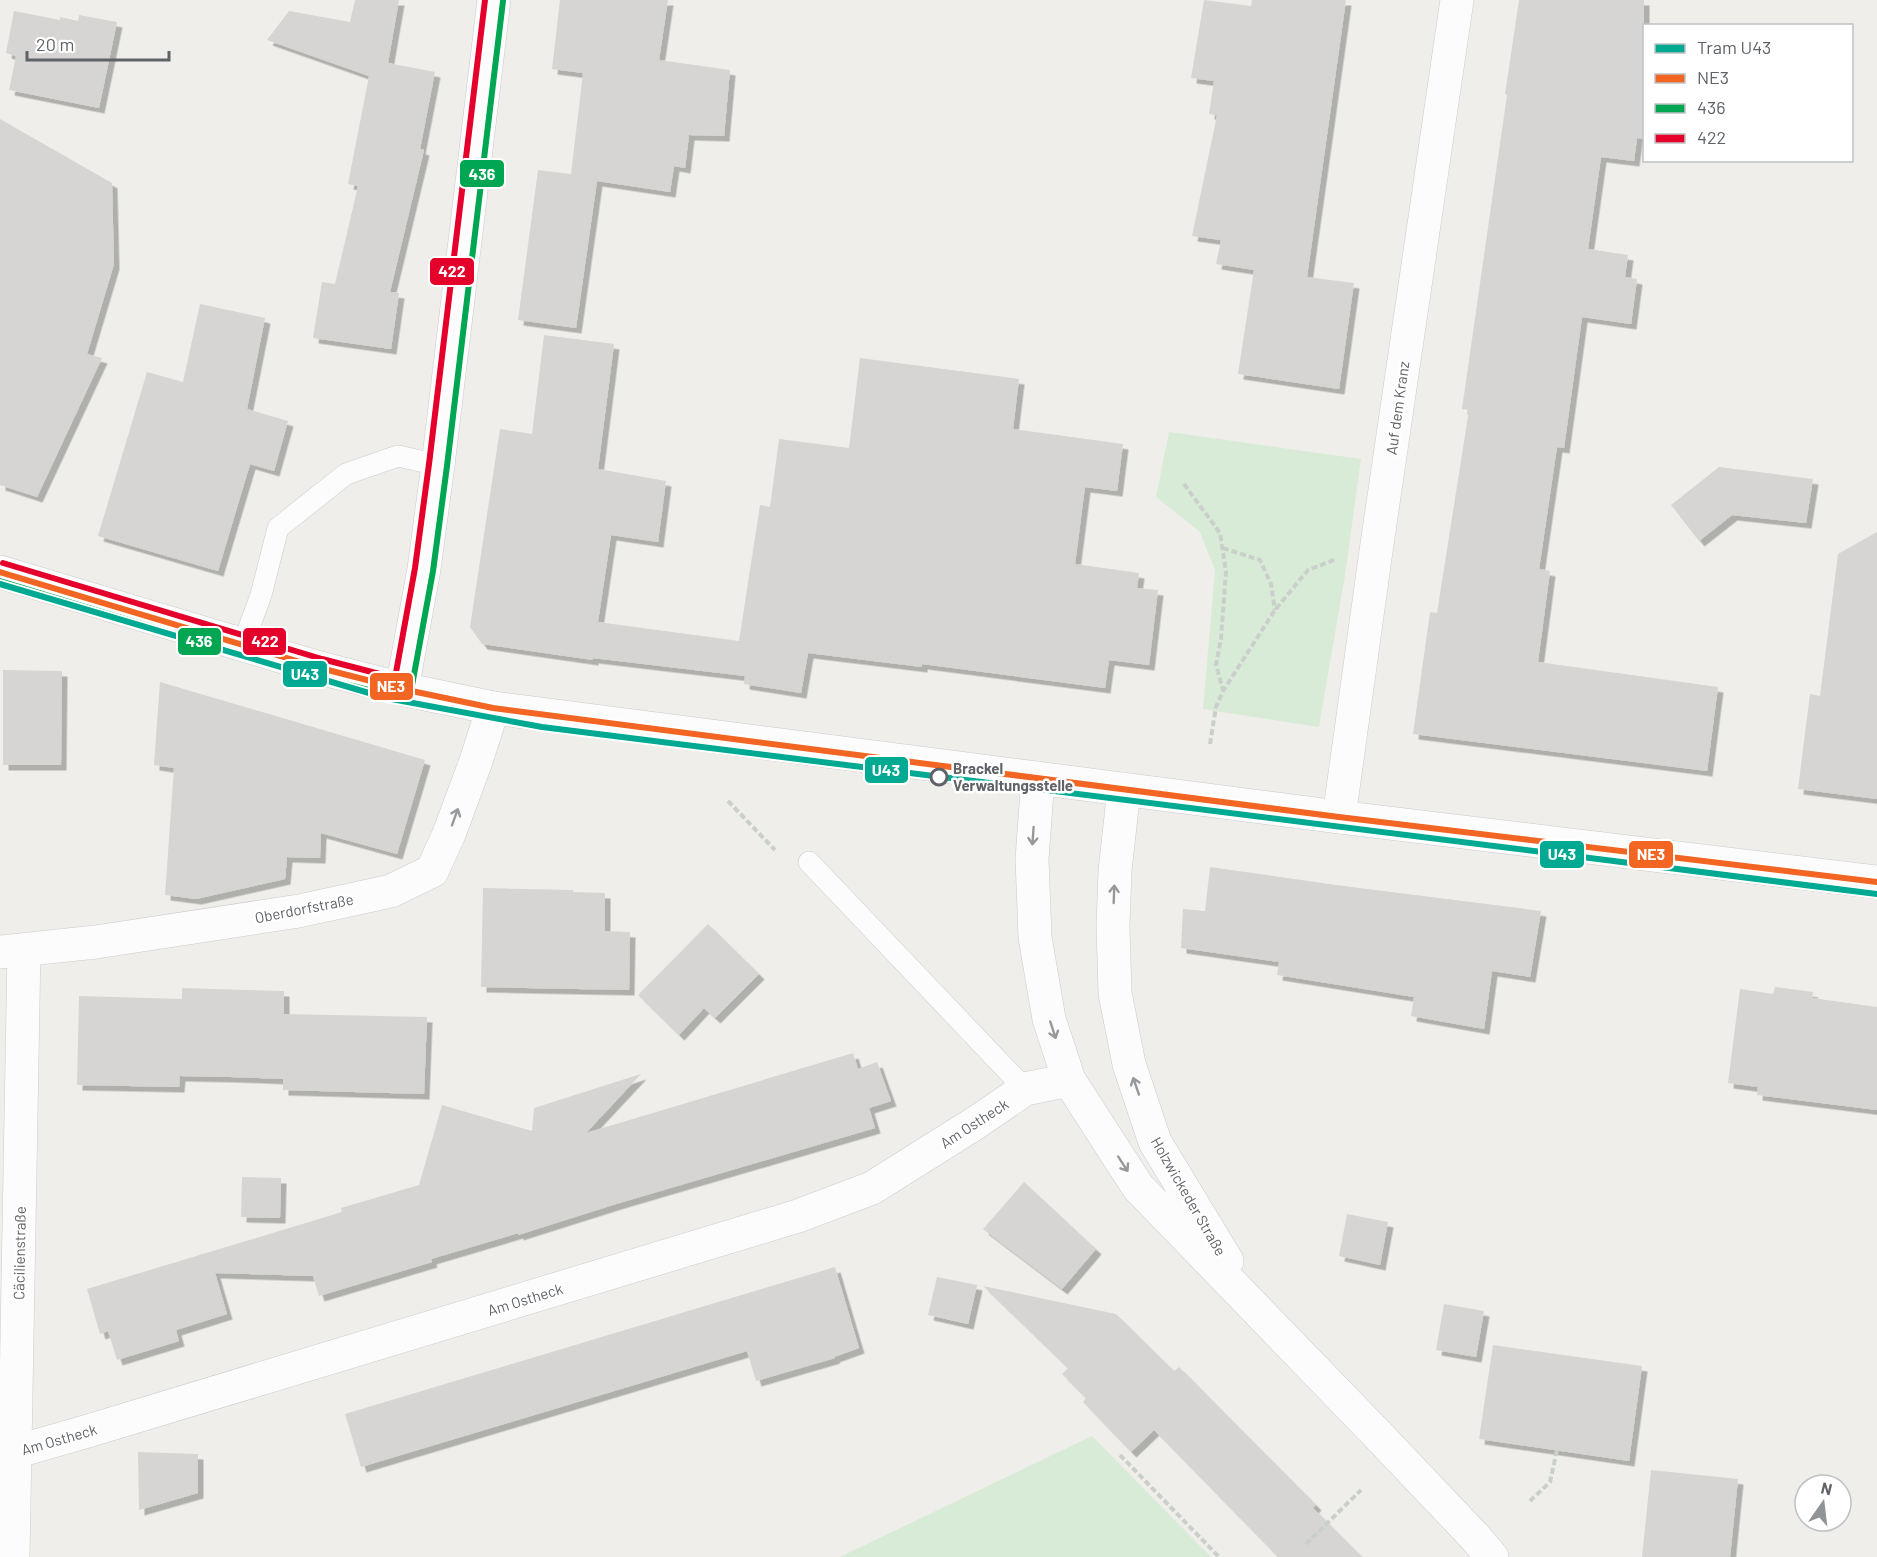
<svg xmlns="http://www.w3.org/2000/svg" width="1877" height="1557" font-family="Barlow,sans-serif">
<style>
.green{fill:#d8ebd6}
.building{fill:#d6d5d3;filter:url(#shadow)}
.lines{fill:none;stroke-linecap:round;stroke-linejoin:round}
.lane-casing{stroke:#cbcccc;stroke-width:22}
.street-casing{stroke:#cbcccc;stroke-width:34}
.secondary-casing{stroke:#cacacb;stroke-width:34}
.path{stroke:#cacfcc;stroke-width:4;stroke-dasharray:6 3;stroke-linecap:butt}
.lane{stroke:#fdfcfc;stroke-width:21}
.street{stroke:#fdfcfc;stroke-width:33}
.secondary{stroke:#fdfcfc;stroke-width:33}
.bus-1-casing{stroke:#fff;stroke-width:10}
.bus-2-casing{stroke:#fff;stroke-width:10}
.bus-3-casing{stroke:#fff;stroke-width:10}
.bus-1{stroke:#f26522;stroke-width:6}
.bus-2{stroke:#00a651;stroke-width:6}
.bus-3{stroke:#e4002b;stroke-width:6}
.tram-1-casing{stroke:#fff;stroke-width:10}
.tram-1{stroke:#00a991;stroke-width:6}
.oneway{stroke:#96999c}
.stop-dot{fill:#fff;stroke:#5f6368;stroke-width:3}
.labels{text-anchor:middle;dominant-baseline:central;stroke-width:5;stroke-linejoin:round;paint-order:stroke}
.street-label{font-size:15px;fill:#5f6368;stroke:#fff}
.stop-label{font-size:15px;font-weight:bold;fill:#5f6368;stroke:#fff;text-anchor:start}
.line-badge{stroke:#fff;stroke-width:2}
.badge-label{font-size:16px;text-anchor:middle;font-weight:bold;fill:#fff}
</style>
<defs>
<filter id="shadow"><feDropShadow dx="5.5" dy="5.5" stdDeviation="0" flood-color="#0004"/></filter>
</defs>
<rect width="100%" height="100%" fill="#efeeea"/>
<!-- green -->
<path class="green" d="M 1169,432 L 1361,459 L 1345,575 L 1319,727 L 1203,709 L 1215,570 L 1200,532 L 1156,497 Z
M 1092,1436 L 1211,1557 L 840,1557 Z"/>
<!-- building -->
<path class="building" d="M 355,0 L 399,0 L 388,63 L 435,72 L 420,149 L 424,150 L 390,292 L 399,293 L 391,349 L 313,338 L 322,282 L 335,284 L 358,186 L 348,184 L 369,76 L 267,40 L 289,11 L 350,22 Z
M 560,0 L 668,0 L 659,60 L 730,70 L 724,136 L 689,135 L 685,168 L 674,166 L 670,192 L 597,181 L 576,328 L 518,320 L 538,170 L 571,174 L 583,73 L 552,69 Z
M 1204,0 L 1251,6 L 1252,0 L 1346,0 L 1307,277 L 1354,283 L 1339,389 L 1238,374 L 1254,270 L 1216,264 L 1221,240 L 1192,236 L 1217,115 L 1209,114 L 1214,81 L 1191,78 Z
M 1519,0 L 1644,0 L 1644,139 L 1637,138 L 1634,161 L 1601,157 L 1588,249 L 1628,255 L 1625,277 L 1637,279 L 1631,324 L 1582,317 L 1564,448 L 1557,447 L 1539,569 L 1550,571 L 1538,662 L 1718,687 L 1707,771 L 1413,734 L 1430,612 L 1437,613 L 1469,410 L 1462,409 L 1507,95 L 1505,94 Z
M 14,11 L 60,20 L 60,17 L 78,21 L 79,15 L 117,22 L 99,108 L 9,90 L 16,56 L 6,53 Z
M 0,119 L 112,183 L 114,264 L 87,354 L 102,358 L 37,497 L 0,485 Z
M 200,304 L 265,318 L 247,409 L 288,421 L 274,471 L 250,464 L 218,571 L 98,536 L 147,372 L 183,382 Z
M 544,335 L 614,344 L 598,469 L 666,481 L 658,542 L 611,535 L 598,622 L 739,641 L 760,505 L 770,507 L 779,439 L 849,448 L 860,358 L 1019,379 L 1013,429 L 1123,444 L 1117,491 L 1085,487 L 1075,564 L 1139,573 L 1137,588 L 1158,590 L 1149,665 L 1109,660 L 1105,688 L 922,664 L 922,667 L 808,653 L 801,693 L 744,684 L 745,676 L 593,658 L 593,660 L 482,644 L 470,627 L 500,429 L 532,434 Z
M 1719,467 L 1813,479 L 1806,523 L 1732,515 L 1699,541 L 1671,505 Z
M 1877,532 L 1877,799 L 1798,789 L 1810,694 L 1820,696 L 1838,554 Z
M 3,670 L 62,671 L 61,765 L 3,765 Z
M 160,682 L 425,760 L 397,854 L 321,833 L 320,858 L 287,857 L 285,879 L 196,899 L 165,895 L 174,768 L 154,765 Z
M 1210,867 L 1336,885 L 1541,911 L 1530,977 L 1492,971 L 1484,1029 L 1411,1016 L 1414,997 L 1277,975 L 1279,962 L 1181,948 L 1183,909 L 1205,911 Z
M 483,888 L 573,890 L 573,892 L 605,893 L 605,931 L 630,932 L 629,990 L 481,987 Z
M 708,924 L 759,974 L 715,1018 L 704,1008 L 679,1035 L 638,995 Z
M 1775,987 L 1813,992 L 1812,998 L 1877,1007 L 1877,1110 L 1757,1095 L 1758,1087 L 1728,1083 L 1740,989 L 1773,994 Z
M 182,988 L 284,991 L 284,1014 L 427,1017 L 424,1094 L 283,1090 L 283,1079 L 231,1077 L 180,1076 L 179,1087 L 77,1085 L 79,996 L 182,999 Z
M 853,1053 L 858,1069 L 877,1062 L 891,1101 L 869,1108 L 875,1128 L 616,1204 L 518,1235 L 518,1233 L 431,1259 L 432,1262 L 319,1296 L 313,1276 L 215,1273 L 227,1314 L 176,1330 L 179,1341 L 117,1360 L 108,1331 L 100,1334 L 87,1289 L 342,1212 L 341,1208 L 419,1185 L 442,1105 L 532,1131 L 534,1108 L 641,1074 L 586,1133 Z
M 242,1177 L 281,1178 L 280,1218 L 241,1217 Z
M 1024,1182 L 1096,1249 L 1062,1289 L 983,1229 Z
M 1347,1214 L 1388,1222 L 1380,1265 L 1339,1256 Z
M 835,1267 L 859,1348 L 834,1357 L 835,1358 L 756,1381 L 747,1351 L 361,1467 L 345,1414 Z
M 937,1277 L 977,1285 L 968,1324 L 928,1315 Z
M 983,1286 L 1116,1314 L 1174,1371 L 1179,1367 L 1316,1505 L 1313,1508 L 1362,1557 L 1278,1557 L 1154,1430 L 1131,1452 L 1083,1402 L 1086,1398 L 1062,1374 L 1068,1368 Z
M 1444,1304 L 1484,1311 L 1476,1357 L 1436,1350 Z
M 1493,1345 L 1642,1366 L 1629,1461 L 1479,1439 Z
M 138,1452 L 198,1454 L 198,1493 L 139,1510 Z
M 1651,1470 L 1738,1479 L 1730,1557 L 1642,1557 Z"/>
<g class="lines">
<defs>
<path id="lane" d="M 243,644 L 261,595 L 278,528 L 346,474 L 398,456 L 438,465
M 809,862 L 1025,1089"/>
<path id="street" d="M 1339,817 L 1376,551 L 1457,0
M 0,952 L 96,942 L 299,911 L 391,891 L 432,871 L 449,834 L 476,761 L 493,708
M 0,1451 L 15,1452 L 88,1431 L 798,1216 L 872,1188 L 977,1122 L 1025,1089 L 1069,1080
M 13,1557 L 24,950"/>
<path id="secondary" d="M 0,572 L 320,668 L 402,689 L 493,708 L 1339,817 L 1877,882
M 402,689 L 424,569 L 438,465 L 494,0
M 1038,778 L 1032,859 L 1035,937 L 1049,1019 L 1069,1080 L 1138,1187 L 1377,1434 L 1474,1536 L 1492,1557
M 1124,789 L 1115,871 L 1113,926 L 1115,993 L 1129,1064 L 1155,1142 L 1227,1261"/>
</defs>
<!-- lane casing -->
<use href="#lane" class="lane-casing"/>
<!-- street casing -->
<use href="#street" class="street-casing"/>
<!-- secondary casing -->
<use href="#secondary" class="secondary-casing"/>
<!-- path -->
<path class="path" d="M 1184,484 L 1220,533 L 1226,572 L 1221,639 L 1216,665 L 1223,690
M 1223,548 L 1260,560 L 1271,584 L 1275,610
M 1210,744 L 1216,707 L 1223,691 L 1275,610 L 1308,570 L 1334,560
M 728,801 L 775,850
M 1120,1455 L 1219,1557
M 1530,1501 L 1550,1482 L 1557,1450
M 1306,1544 L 1361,1490"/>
<!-- lane -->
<use href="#lane" class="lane"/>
<!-- street -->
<use href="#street" class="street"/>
<!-- secondary -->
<use href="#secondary" class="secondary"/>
<defs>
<path id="bus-1" d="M 0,572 L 320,668 L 402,689 L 493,708 L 1339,817 L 1877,882"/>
<path id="bus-2" d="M 0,581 L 317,677 L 400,698
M 411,691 L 433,571 L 447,466 L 503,1"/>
<path id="bus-3" d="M 3,563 L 322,659 L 395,678 L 415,568 L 429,464 L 485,0"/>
</defs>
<!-- bus-1 casing -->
<use href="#bus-1" class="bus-1-casing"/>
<!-- bus-2 casing -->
<use href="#bus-2" class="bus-2-casing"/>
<!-- bus-3 casing -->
<use href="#bus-3" class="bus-3-casing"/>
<!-- bus-1 -->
<use href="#bus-1" class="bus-1"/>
<!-- bus-2 -->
<use href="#bus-2" class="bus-2"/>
<!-- bus-3 -->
<use href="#bus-3" class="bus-3"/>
<defs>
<path id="tram-1" d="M 0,584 L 386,698 L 542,727 L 1877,894"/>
</defs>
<!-- tram-1 casing -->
<use href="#tram-1" class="tram-1-casing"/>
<!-- tram-1 -->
<use href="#tram-1" class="tram-1"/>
</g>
<!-- one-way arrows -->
<defs><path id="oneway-shaft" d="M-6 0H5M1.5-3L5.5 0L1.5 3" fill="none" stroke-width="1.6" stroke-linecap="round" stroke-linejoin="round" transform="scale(1.5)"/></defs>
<g class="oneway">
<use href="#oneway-shaft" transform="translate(455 817) rotate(-70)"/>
<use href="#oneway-shaft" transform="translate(1033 836) rotate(94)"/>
<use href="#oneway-shaft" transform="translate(1114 894) rotate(-88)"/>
<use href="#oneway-shaft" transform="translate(1053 1030) rotate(72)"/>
<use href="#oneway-shaft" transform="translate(1136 1086) rotate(-109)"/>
<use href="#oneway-shaft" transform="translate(1123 1164) rotate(57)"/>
</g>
<!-- markers -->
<circle class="stop-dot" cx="939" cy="777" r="8"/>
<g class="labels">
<!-- street labels -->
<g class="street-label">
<text transform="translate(1397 408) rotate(-82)">Auf dem Kranz</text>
<text transform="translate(304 908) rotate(-11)">Oberdorfstraße</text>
<text transform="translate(974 1123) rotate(-33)">Am Ostheck</text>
<text transform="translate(1189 1196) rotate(60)">Holzwickeder Straße</text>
<text transform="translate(19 1253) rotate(-89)">Cäcilienstraße</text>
<text transform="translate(525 1299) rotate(-17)">Am Ostheck</text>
<text transform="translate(59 1439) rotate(-16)">Am Ostheck</text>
</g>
<!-- stop labels -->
<g class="stop-label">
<text x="953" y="768">Brackel<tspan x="953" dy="17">Verwaltungsstelle</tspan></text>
</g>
</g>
<g class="line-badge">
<rect x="459" y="159" width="46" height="29" rx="6" fill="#00a651"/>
<rect x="429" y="257" width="46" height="29" rx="6" fill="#e4002b"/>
<rect x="177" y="627" width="45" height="29" rx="6" fill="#00a651"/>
<rect x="242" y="627" width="45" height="29" rx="6" fill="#e4002b"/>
<rect x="282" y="660" width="46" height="28" rx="6" fill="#00a991"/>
<rect x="369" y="672" width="45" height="29" rx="6" fill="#f26522"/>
<rect x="864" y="756" width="45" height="28" rx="6" fill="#00a991"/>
<rect x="1539" y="840" width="46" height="29" rx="6" fill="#00a991"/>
<rect x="1628" y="840" width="46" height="29" rx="6" fill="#f26522"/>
</g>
<g class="badge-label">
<text x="482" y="180">436</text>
<text x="452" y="277">422</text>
<text x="199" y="647">436</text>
<text x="265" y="647">422</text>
<text x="305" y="680">U43</text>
<text x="391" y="692">NE3</text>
<text x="886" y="776">U43</text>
<text x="1562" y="860">U43</text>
<text x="1651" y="860">NE3</text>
</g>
<!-- legend -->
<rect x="1643" y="24" width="210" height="138" fill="#ffffff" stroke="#bfc1c3" stroke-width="1.5"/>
<rect x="1655" y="44" width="30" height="9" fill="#00a991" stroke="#bfc1c3" stroke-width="1.5"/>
<text x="1697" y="54" font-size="18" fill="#5f6368">Tram U43</text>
<rect x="1655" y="74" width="30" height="9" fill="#f26522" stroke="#bfc1c3" stroke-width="1.5"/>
<text x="1697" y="84" font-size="18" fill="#5f6368">NE3</text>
<rect x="1655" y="104" width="30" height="9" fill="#00a651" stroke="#bfc1c3" stroke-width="1.5"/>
<text x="1697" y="114" font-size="18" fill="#5f6368">436</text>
<rect x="1655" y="134" width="30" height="9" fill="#e4002b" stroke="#bfc1c3" stroke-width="1.5"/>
<text x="1697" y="144" font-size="18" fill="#5f6368">422</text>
<!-- north arrow -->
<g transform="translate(1823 1503) rotate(14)"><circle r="28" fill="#ffffff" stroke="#bfc1c3" stroke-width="1.5"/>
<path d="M0-4.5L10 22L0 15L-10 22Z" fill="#919496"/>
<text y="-9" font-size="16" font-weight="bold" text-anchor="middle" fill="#5f6368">N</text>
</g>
<!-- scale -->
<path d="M27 51v9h142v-9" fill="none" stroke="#5f6368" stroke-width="3"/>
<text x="36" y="51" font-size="18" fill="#5f6368" stroke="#ffffff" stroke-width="4.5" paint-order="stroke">20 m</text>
</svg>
